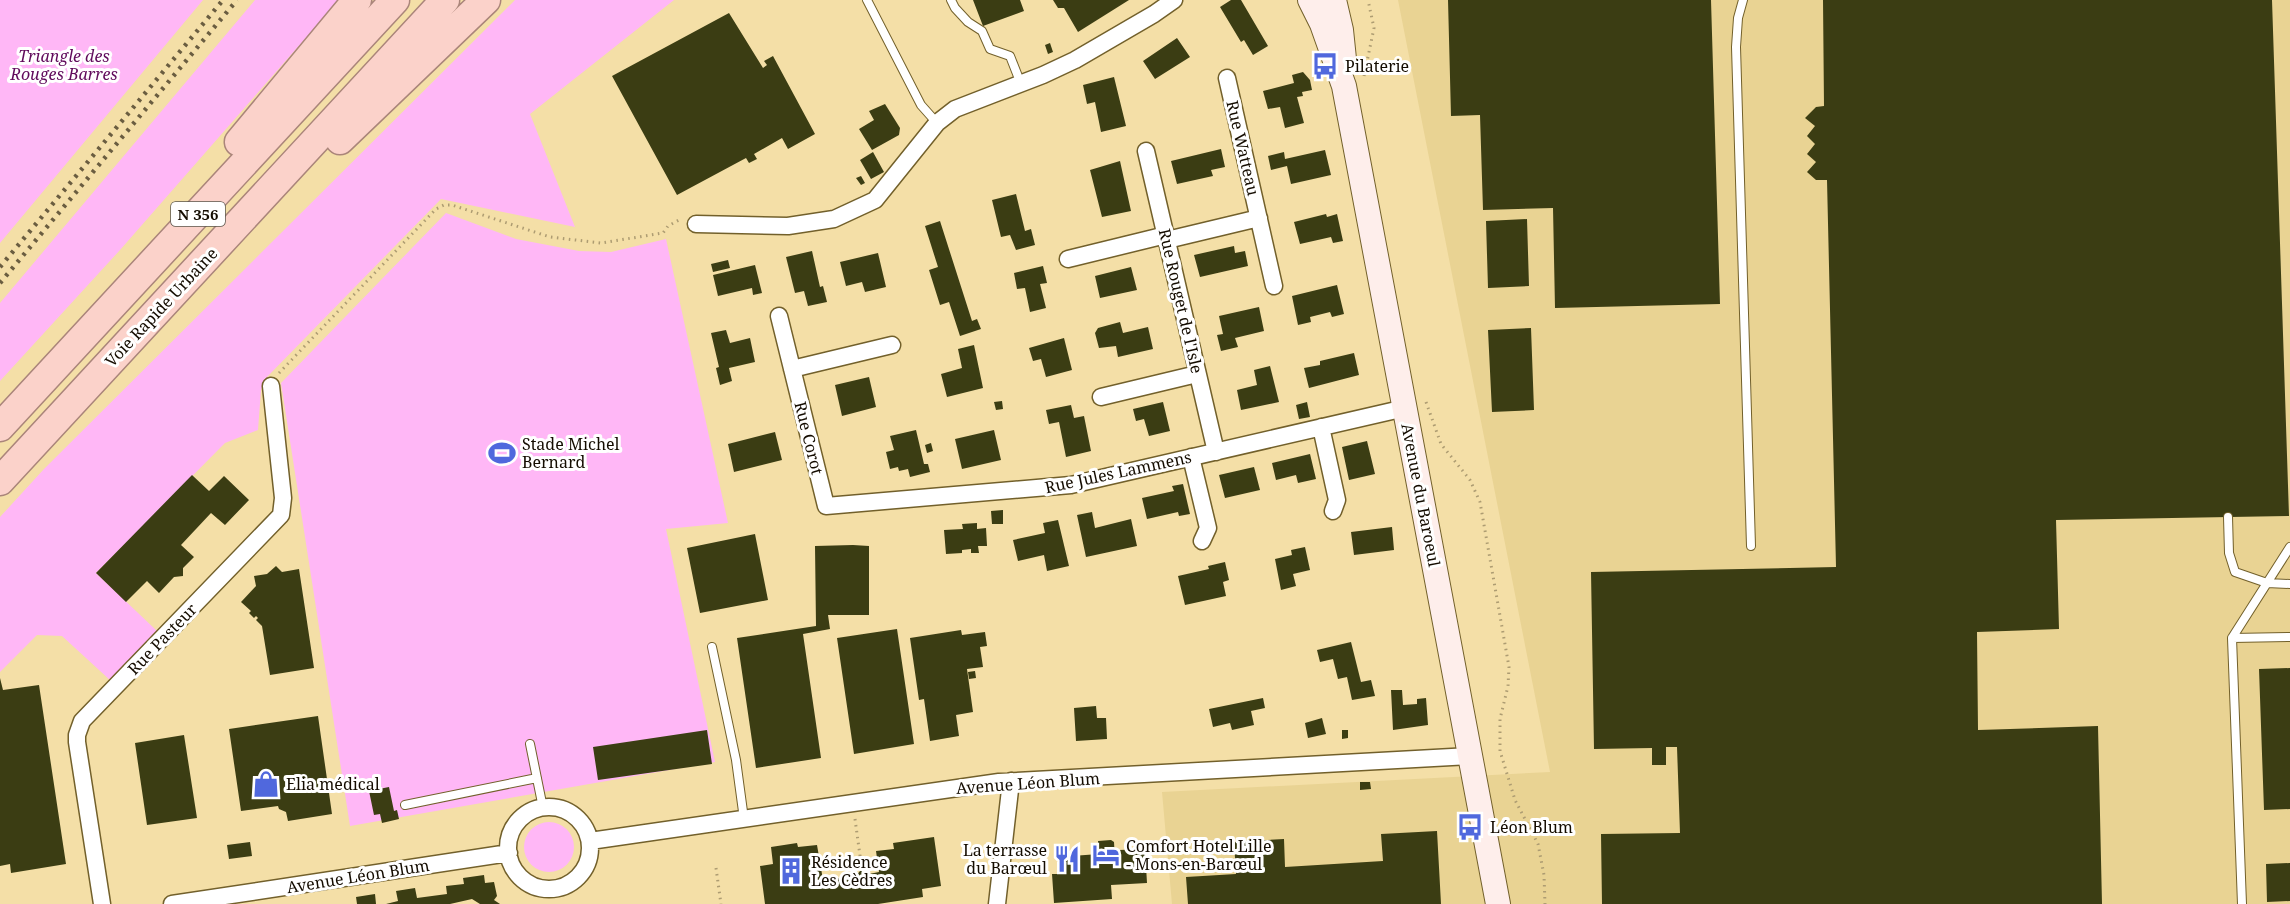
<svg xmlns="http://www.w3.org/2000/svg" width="2290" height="904" font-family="'Noto Serif',serif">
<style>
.built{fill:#e9d393}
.green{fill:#ffb7f6}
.building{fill:#3b3d13}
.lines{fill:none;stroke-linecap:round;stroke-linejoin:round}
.service-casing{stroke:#72602b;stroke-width:10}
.minor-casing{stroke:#72602b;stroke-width:19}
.secondary-casing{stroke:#72602b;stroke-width:26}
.trunk-casing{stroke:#aa857a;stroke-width:31}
.path{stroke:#ad9c72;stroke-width:3;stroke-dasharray:1.5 4.5;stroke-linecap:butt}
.service{stroke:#fff;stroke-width:8}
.minor{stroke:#fff;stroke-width:16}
.secondary{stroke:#feeeeb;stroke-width:24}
.trunk{stroke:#fbd2ca;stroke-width:28}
.rail{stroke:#6a5d40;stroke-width:4.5;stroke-dasharray:3 6;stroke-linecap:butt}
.labels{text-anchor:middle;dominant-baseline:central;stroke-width:6;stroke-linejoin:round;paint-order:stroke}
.shield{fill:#fff;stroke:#5a554c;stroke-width:1.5}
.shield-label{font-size:15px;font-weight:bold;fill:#140c00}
.park-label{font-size:16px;font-style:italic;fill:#600a5b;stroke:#fff}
.poi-label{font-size:16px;fill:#140c00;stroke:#fff;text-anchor:start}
.street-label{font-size:16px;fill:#140c00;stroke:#fff}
</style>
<rect width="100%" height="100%" fill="#f4dfa7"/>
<!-- built -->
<path class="built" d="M 1398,0 L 2290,0 L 2290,904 L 1172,904 L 1162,792 L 1550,772 Z"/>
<!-- green -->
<path class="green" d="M 0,0 L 203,0 L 0,243 Z
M 255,0 L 339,0 L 120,250 L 0,381 L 0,303 Z
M 515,0 L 674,0 L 530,114 L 575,227 L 441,199 L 266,378 L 261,390 L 258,430 L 225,443 L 96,573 L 157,631 L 111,681 L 62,636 L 37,635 L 0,672 L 0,517 L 44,469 Z
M 446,213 L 516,239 L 579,251 L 611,252 L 666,239 L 728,523 L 666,529 L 715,762 L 350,826 L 281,383 Z
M524 847a25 25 0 1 1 50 0a25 25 0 1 1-50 0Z"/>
<!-- building -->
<path class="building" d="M 973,0 L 1020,0 L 1024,11 L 983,26 Z
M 1053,0 L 1129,0 L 1078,32 L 1064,8 L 1058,8 Z
M 1231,0 L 1241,0 L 1268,46 L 1253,55 L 1244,40 L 1241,42 L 1220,7 Z
M 1448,0 L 1711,0 L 1720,304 L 1555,308 L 1553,208 L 1483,210 L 1480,115 L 1451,116 Z
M 1823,0 L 2272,0 L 2289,516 L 2056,520 L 2059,629 L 1977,632 L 1978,730 L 2098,726 L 2102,904 L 1602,904 L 1601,834 L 1680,833 L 1677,747 L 1666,747 L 1666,765 L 1652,765 L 1652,748 L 1594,749 L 1591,572 L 1836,567 L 1827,180 L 1816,180 L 1807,172 L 1816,162 L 1807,154 L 1815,144 L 1807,136 L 1815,126 L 1805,118 L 1816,107 L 1824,106 Z
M 729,13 L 763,68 L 767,65 L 764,61 L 773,56 L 815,134 L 788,149 L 782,138 L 754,154 L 757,159 L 749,163 L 746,158 L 677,195 L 612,76 Z
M 1177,38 L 1190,57 L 1155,79 L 1143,61 Z
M 1050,43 L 1053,52 L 1048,54 L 1045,45 Z
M 1303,72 L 1310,80 L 1312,90 L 1302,92 L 1303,96 L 1297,97 L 1304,123 L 1285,128 L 1280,107 L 1268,109 L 1263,91 L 1294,83 L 1292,75 Z
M 1114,77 L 1126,126 L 1101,132 L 1095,102 L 1087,104 L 1083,85 Z
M 885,104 L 900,128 L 899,135 L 872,150 L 859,129 L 874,120 L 869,111 Z
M 1221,149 L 1225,167 L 1211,170 L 1213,176 L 1177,184 L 1171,161 Z
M 1325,150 L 1331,175 L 1291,184 L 1287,166 L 1271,170 L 1268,156 L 1284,152 L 1285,159 Z
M 873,152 L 884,172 L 871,179 L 860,160 Z
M 1120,161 L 1131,211 L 1102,217 L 1090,170 Z
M 861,176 L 865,183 L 861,185 L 856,178 Z
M 1016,194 L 1025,231 L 1031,229 L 1035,245 L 1016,250 L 1010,235 L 1001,237 L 992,200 Z
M 1326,214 L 1327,217 L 1337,214 L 1343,241 L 1333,243 L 1331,237 L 1300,244 L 1294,222 Z
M 1527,219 L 1529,286 L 1488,288 L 1486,221 Z
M 940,221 L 972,321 L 977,319 L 981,329 L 960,336 L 949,302 L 940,305 L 929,270 L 938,267 L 925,226 Z
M 1234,246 L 1235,253 L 1245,251 L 1248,266 L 1200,277 L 1194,255 Z
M 812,251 L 820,287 L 823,286 L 827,302 L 808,306 L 804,291 L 795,293 L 786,257 Z
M 878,253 L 886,287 L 865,292 L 862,282 L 846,286 L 840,262 Z
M 728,260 L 730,268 L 713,272 L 711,264 Z
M 755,265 L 762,293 L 753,295 L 752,288 L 718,296 L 713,275 Z
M 1043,266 L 1047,283 L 1040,284 L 1046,308 L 1030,312 L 1025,288 L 1017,289 L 1014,273 Z
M 1131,267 L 1137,290 L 1100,298 L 1095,276 Z
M 1337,285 L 1344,314 L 1332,317 L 1330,312 L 1310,317 L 1311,322 L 1298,325 L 1292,296 Z
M 1259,307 L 1264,331 L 1235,338 L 1238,347 L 1221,351 L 1217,335 L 1223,334 L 1219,316 Z
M 1120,322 L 1123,333 L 1148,327 L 1153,349 L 1118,357 L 1116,346 L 1099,348 L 1095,333 L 1098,328 Z
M 1531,328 L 1534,410 L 1492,412 L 1488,330 Z
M 726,330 L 730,343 L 750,338 L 755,362 L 729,368 L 732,381 L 720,385 L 716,368 L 719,367 L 711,333 Z
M 1064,338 L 1072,370 L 1046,377 L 1041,359 L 1033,361 L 1029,348 Z
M 974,345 L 983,388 L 947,397 L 941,374 L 962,368 L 958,349 Z
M 1354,353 L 1359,375 L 1309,388 L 1304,368 L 1320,365 L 1320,361 Z
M 1270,366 L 1279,402 L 1241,410 L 1237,390 L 1257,385 L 1254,370 Z
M 869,377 L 876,407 L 842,416 L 835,385 Z
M 1002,401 L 1003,409 L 996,410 L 994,402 Z
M 1163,402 L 1170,431 L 1149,436 L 1144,419 L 1136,421 L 1133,409 Z
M 1307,402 L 1310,417 L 1299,419 L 1296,405 Z
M 1071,405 L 1074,418 L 1084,416 L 1091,451 L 1066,457 L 1059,422 L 1049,424 L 1046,410 Z
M 916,430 L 924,464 L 928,464 L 930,472 L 910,477 L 908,469 L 899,471 L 898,467 L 890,469 L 886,452 L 894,450 L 890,436 Z
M 994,430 L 1001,460 L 962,469 L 955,439 Z
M 775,432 L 782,460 L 734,472 L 728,444 Z
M 1367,441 L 1375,474 L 1349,480 L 1342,447 Z
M 931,443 L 933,451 L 927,453 L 925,445 Z
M 1310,454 L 1316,479 L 1298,483 L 1296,475 L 1276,480 L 1272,463 Z
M 1254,467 L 1260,490 L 1225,498 L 1219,475 Z
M 192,475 L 209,491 L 224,476 L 249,500 L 225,525 L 211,513 L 181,545 L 194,557 L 183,568 L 183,576 L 174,577 L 159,593 L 147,581 L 126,602 L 96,573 Z
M 1183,484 L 1190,514 L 1179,516 L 1178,512 L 1147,519 L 1142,498 L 1174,491 L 1172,486 Z
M 1003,510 L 1003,524 L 992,524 L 991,511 Z
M 1092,512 L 1095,528 L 1131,519 L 1137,546 L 1086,557 L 1077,515 Z
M 1058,520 L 1069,566 L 1047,571 L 1044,555 L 1018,561 L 1013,540 L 1045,533 L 1043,523 Z
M 977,523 L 977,529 L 986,528 L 987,546 L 978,546 L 979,553 L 971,553 L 971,549 L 962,550 L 962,553 L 946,554 L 944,530 L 963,529 L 962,524 Z
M 1392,527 L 1394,550 L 1354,555 L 1351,532 Z
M 755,534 L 768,600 L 700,613 L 687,548 Z
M 853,545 L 869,546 L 869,615 L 828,615 L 830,629 L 803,634 L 821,758 L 756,768 L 737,638 L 816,626 L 815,546 Z
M 1305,547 L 1310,570 L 1293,574 L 1296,586 L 1281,590 L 1275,559 L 1292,555 L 1291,550 Z
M 1225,562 L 1229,580 L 1223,582 L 1226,596 L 1185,605 L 1178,576 L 1209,569 L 1208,566 Z
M 276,566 L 282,572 L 299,569 L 314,668 L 270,675 L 262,626 L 256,620 L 258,618 L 256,616 L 254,618 L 249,613 L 251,611 L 241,602 L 256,586 L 254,576 L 267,574 Z
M 897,629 L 914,744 L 854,754 L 837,638 Z
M 961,630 L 962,635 L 985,632 L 987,646 L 980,647 L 983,667 L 967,669 L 973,712 L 956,715 L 959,736 L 930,741 L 924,699 L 919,700 L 910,638 Z
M 1351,642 L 1361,682 L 1371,680 L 1375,696 L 1352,700 L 1347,677 L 1338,679 L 1333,659 L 1320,662 L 1317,650 Z
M 2290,668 L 2290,809 L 2264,810 L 2259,669 Z
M 975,671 L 976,678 L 969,679 L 968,672 Z
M 0,678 L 3,690 L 39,685 L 66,864 L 11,873 L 10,864 L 0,866 Z
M 1391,690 L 1402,690 L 1403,705 L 1417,704 L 1417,699 L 1426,698 L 1428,725 L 1393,730 Z
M 1263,698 L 1265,708 L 1251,711 L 1254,725 L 1232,730 L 1230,723 L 1213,727 L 1209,709 Z
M 1096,706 L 1097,718 L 1106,718 L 1107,739 L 1076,741 L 1074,708 Z
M 318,716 L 332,814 L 288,821 L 286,812 L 279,809 L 278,806 L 241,811 L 229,729 Z
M 1322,718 L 1326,734 L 1308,738 L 1305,723 Z
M 707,730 L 712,764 L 598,780 L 593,747 Z
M 1342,730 L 1348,730 L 1348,738 L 1342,739 Z
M 184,735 L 197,818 L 147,825 L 135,743 Z
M 1360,782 L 1370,782 L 1371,789 L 1360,790 Z
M 389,787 L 394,811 L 397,810 L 399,819 L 382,823 L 380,814 L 374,815 L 369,791 Z
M 1437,831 L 1441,904 L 1188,904 L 1186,877 L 1236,874 L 1234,842 L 1284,839 L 1285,867 L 1383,861 L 1381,834 Z
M 934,837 L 941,886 L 922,889 L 923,897 L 878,904 L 765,904 L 760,866 L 773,864 L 771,847 L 797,843 L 798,847 L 817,845 L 823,880 L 856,876 L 860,871 L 865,870 L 869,874 L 879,872 L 876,851 L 894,849 L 893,843 Z
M 1111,840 L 1114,842 L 1115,860 L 1119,860 L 1119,850 L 1145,849 L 1147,883 L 1111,885 L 1112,899 L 1054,903 L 1052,874 L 1060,874 L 1058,857 L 1099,854 L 1098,841 Z
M 250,842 L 252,856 L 229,859 L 227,845 Z
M 2290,863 L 2290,901 L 2267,902 L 2266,864 Z
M 484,875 L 485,883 L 494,882 L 497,896 L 494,900 L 500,904 L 480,904 L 472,899 L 450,904 L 386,904 L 398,901 L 396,891 L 415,888 L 417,898 L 447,894 L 446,886 L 464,884 L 463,878 Z
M 375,894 L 376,904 L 357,904 L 356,897 Z"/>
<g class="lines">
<defs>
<path id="service" d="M 867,0 L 921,105 L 937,123
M 951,0 L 955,8 L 968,22 L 982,31 L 990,49 L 1010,56 L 1021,84
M 1743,0 L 1738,18 L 1736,47 L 1751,546
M 2228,517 L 2229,553 L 2235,572 L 2267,583 L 2290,584
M 2232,638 L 2290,637
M 712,647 L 736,760 L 744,819
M 530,744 L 543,808
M 405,805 L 537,778
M 2242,904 L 2232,638 L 2290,547"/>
<path id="minor" d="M 1227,78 L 1274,286
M 1146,151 L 1216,452
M 696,224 L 788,226 L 834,219 L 875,200 L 937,123 L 955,109 L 1043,75 L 1075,60 L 1154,14 L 1174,0
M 1167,240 L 1259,218
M 1068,259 L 1166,235
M 779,316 L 826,506 L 1071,485 L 1405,408
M 792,369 L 892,345
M 1101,397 L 1197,374
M 1321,427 L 1337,500 L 1333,511
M 1191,457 L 1208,528 L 1202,541
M508 848a41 41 0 1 1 82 0a41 41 0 1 1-82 0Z
M 590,841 L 999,782 L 1470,756
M 102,904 L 77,742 L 77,735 L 82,721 L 281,515 L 283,498 L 271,386
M 172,904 L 509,853
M 997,904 L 1011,781"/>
<path id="secondary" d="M 1310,0 L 1322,24 L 1344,86 L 1498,904
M 1334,0 L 1341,30 L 1344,59"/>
<path id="trunk" d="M 340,140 L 486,0
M 239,142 L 357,0
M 0,427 L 395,0
M 0,481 L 445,0"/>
</defs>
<!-- service casing -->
<use href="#service" class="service-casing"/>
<!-- minor casing -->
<use href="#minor" class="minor-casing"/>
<!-- secondary casing -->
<use href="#secondary" class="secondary-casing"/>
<!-- trunk casing -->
<use href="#trunk" class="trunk-casing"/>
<!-- path -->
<path class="path" d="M 1364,76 L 1374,28 L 1368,0
M 279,373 L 436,209 L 444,205 L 452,205 L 550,237 L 601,243 L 663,233 L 668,226 L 679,220
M 1426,402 L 1441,444 L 1470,480 L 1480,502 L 1509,667 L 1508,686 L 1500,719 L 1500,751 L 1515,800 L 1538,844 L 1544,875 L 1545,904
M 855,819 L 861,863
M 716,868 L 721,904"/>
<!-- service -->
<use href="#service" class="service"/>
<!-- minor -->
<use href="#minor" class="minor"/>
<!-- secondary -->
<use href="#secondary" class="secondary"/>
<!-- trunk -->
<use href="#trunk" class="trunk"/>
<!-- rail -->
<path class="rail" d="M 0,267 L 223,0
M 0,283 L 237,0"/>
</g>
<!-- icons -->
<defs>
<symbol id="bus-bare" viewBox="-9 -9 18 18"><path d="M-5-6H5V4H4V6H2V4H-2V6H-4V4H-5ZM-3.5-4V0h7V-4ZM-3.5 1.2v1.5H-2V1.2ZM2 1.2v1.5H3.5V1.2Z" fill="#5068dd" stroke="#fff" stroke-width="2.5" paint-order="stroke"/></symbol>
<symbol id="stadium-bare" viewBox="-9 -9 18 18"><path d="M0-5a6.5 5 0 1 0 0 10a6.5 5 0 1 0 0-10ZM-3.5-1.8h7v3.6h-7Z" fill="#5068dd" stroke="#fff" stroke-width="2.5" paint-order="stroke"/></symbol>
<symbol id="shop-bare" viewBox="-9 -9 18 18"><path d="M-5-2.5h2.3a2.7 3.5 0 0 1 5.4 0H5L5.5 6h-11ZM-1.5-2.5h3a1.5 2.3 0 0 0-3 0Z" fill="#5068dd" stroke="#fff" stroke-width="2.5" paint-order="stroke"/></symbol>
<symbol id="hotel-bare" viewBox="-9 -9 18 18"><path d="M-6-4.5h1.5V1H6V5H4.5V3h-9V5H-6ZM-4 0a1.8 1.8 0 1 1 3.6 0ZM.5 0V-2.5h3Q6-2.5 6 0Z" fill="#5068dd" stroke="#fff" stroke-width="2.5" paint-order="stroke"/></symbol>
<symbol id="restaurant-bare" viewBox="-9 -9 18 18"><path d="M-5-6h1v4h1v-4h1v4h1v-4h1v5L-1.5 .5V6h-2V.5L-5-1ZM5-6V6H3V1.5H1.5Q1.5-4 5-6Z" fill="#5068dd" stroke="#fff" stroke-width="2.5" paint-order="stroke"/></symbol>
<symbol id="building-bare" viewBox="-9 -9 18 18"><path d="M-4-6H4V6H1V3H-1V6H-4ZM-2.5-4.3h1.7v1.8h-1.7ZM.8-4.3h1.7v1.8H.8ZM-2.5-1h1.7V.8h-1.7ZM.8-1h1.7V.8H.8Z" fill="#5068dd" stroke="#fff" stroke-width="2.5" paint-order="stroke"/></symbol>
</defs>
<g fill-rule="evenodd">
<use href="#bus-bare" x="1306" y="47" width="38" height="38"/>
<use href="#stadium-bare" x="483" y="434" width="38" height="38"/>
<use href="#shop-bare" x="247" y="765" width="38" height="38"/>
<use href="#bus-bare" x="1451" y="808" width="38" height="38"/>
<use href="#hotel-bare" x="1087" y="836" width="38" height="38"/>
<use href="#restaurant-bare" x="1048" y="840" width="38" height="38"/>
<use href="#building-bare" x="772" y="852" width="38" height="38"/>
</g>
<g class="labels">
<!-- shield labels -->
<rect class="shield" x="171" y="202" width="54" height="24" rx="4.5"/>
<g class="shield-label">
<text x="198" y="214">N 356</text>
</g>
<!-- park labels -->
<g class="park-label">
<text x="64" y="56">Triangle des<tspan x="64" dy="18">Rouges Barres</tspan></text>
</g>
<!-- poi labels -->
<g class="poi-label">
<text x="1345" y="66">Pilaterie</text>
<text x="522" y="444">Stade Michel<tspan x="522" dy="18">Bernard</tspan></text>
<text x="286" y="784">Elia médical</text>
<text x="1490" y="827">Léon Blum</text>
<text x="1126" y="846">Comfort Hotel Lille<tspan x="1126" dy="18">- Mons-en-Barœul</tspan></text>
<text x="1047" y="850" text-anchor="end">La terrasse<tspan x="1047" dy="18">du Barœul</tspan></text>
<text x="811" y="862">Résidence<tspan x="811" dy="18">Les Cèdres</tspan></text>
</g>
<!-- street labels -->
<g class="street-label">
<text transform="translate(1243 148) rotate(77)">Rue Watteau</text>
<text transform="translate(1181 301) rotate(77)">Rue Rouget de l'Isle</text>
<text transform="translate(161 307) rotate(-47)">Voie Rapide Urbaine</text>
<text transform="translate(809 438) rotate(76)">Rue Corot</text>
<text transform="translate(1118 472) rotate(-12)">Rue Jules Lammens</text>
<text transform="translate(1421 495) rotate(79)">Avenue du Baroeul</text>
<text transform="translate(162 639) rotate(-46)">Rue Pasteur</text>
<text transform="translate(1028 783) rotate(-4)">Avenue Léon Blum</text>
<text transform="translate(358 876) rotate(-9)">Avenue Léon Blum</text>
</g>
</g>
</svg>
